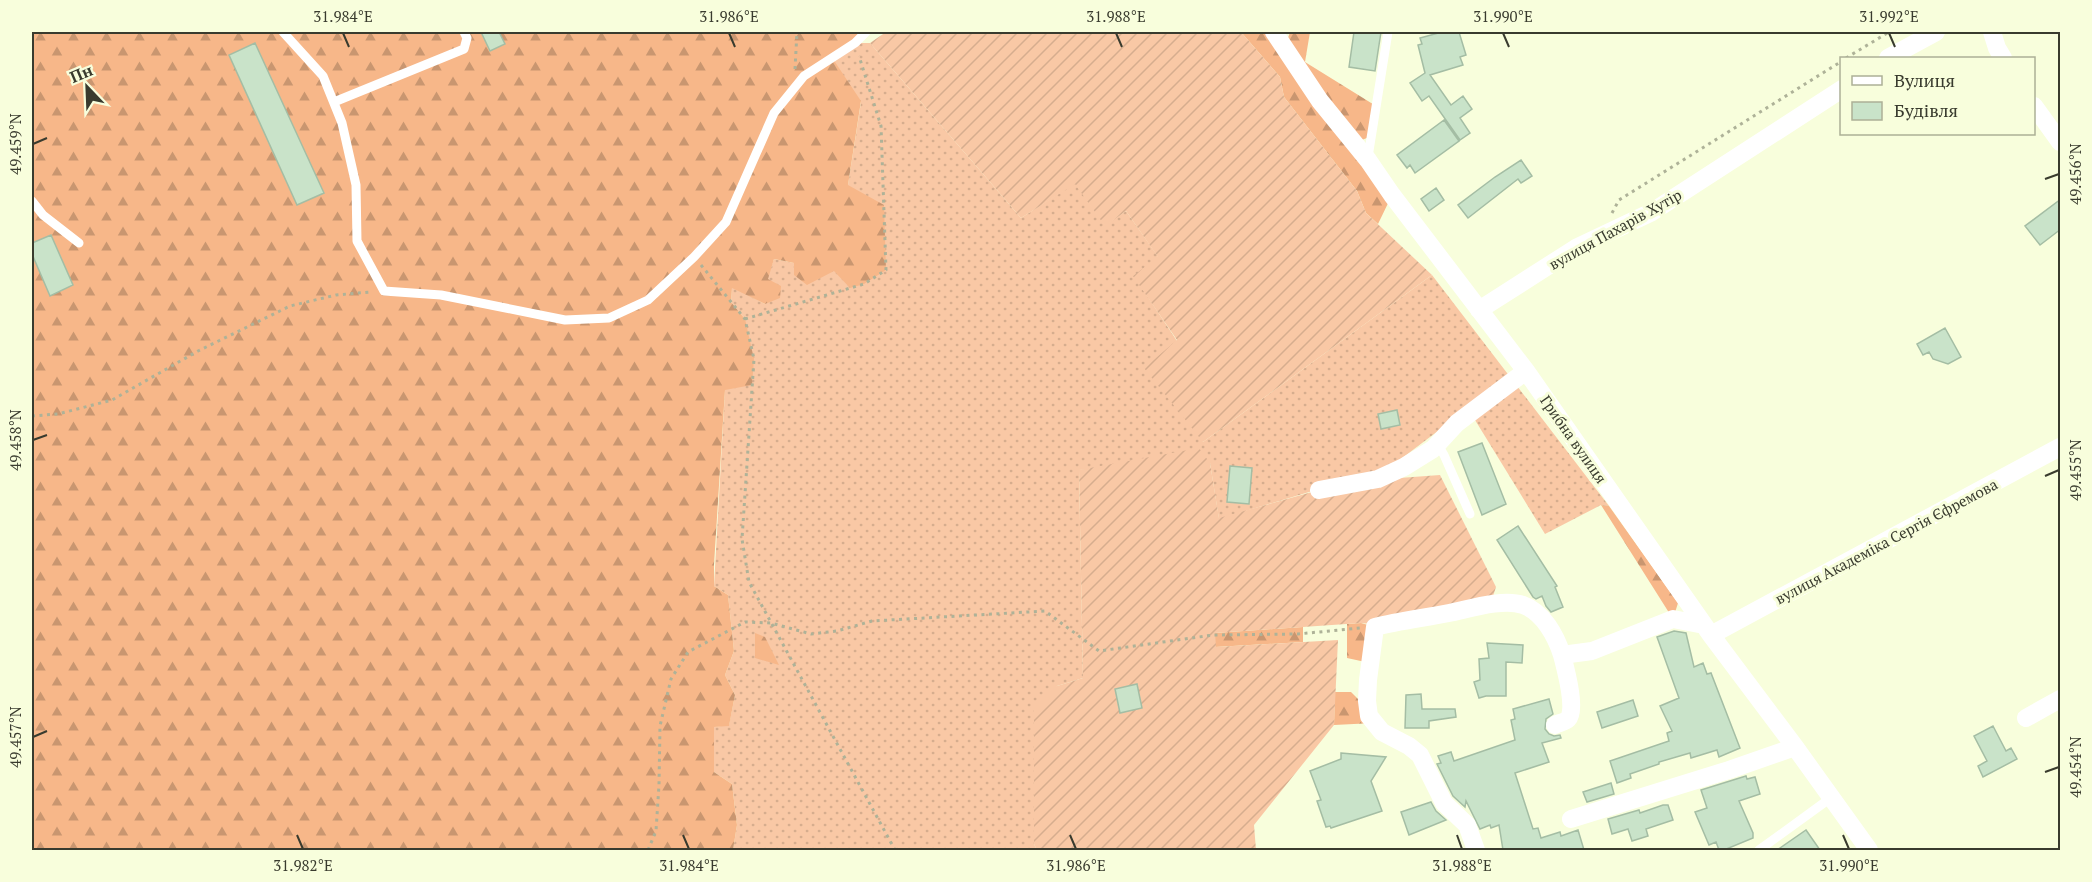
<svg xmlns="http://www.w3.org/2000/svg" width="2092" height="882" font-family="'PT Serif',serif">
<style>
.grass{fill:url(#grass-dots)}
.forest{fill:url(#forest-firs)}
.garden{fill:url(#garden-furrows)}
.building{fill:#c9e3c9;stroke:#a4bda4;stroke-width:1.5}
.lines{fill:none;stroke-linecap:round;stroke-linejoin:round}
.path{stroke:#aeb298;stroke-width:3;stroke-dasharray:3 4.5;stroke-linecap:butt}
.lane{stroke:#fff;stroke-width:9}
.street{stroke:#fff;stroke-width:18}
.ticks{fill:none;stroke:#393b2e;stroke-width:2}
.labels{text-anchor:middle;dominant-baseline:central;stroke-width:6;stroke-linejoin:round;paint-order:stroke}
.street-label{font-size:15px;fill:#393b2e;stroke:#f8fedc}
.neatline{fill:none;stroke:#393b2e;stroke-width:2}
.ticks-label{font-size:15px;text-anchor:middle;fill:#393b2e}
</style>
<defs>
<pattern id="grass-dots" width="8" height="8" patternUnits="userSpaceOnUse" patternTransform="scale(1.5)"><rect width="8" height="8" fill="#f9c8a5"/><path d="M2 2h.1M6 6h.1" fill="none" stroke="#d6ad8e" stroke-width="1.8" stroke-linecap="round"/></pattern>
<pattern id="forest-firs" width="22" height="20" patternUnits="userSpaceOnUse" patternTransform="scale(1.5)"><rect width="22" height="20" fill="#f7b789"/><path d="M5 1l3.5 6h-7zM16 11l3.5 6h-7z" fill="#c99670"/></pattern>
<pattern id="garden-furrows" width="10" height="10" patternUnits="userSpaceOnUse" patternTransform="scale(1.5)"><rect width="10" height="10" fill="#f9c8a5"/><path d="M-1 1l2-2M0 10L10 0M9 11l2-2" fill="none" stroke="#d6ad8e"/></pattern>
</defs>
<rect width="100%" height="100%" fill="#f8fedc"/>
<!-- grass -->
<path class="grass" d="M 855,43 L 870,43 L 1021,218 L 1075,183 L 1105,225 L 1126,211 L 1159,258 L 1134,276 L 1177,341 L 1203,442 L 1432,275 L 1609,506 L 1601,505 L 1545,534 L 1475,420 L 1467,409 L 1389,468 L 1219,519 L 1210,463 L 1079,470 L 1083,678 L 1057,686 L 1034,844 L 1037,850 L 733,850 L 737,825 L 732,784 L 714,772 L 714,727 L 729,725 L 735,695 L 725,675 L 734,651 L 728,595 L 714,586 L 725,390 L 745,319 L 731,302 L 732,287 L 765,304 L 767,279 L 774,259 L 794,263 L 848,185 L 861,102 L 831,59 Z"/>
<!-- forest -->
<path class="forest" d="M 32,32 L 866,32 L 831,56 L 861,101 L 848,185 L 884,205 L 886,270 L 864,284 L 850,288 L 834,271 L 807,285 L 794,275 L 794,263 L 774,259 L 768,279 L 781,286 L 780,298 L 765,304 L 732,288 L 731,302 L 745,319 L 754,359 L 752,385 L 725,390 L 714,565 L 714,586 L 728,595 L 734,651 L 725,675 L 735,695 L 729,726 L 714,727 L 714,772 L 732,784 L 737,825 L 733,850 L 32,850 Z
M 1241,32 L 1274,32 L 1285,47 L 1290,32 L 1310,32 L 1305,62 L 1376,106 L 1372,136 L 1354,143 L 1392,195 L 1378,224 L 1366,213 L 1357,191 L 1284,97 L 1280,77 Z
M 1601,505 L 1609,506 L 1678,603 L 1673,619 Z
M 1361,623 L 1375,627 L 1370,663 L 1347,658 L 1347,624 Z
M 1303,627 L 1303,642 L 1215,647 L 1215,633 Z
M 755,633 L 765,637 L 779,665 L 755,658 Z
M 1335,692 L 1351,692 L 1367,708 L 1374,723 L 1334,725 Z"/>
<!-- garden -->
<path class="garden" d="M 886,32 L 1241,32 L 1280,77 L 1284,97 L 1357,191 L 1366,213 L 1432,275 L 1203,442 L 1144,368 L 1177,340 L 1133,276 L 1158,257 L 1126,211 L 1105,226 L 1075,184 L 1021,218 L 870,43 Z
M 1199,448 L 1210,463 L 1219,518 L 1319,490 L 1372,480 L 1440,475 L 1496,587 L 1490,605 L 1382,625 L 1361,623 L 1215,633 L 1216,647 L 1338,640 L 1334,725 L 1254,825 L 1256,850 L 1037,850 L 1034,844 L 1034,708 L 1057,686 L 1083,678 L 1079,470 Z"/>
<!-- building -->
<path class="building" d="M 481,32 L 499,32 L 505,44 L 490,51 Z
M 1354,32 L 1381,32 L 1375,71 L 1349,67 Z
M 1442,32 L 1459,32 L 1466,55 L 1460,57 L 1463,65 L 1430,75 L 1451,105 L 1463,96 L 1472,109 L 1460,118 L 1470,133 L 1460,140 L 1429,96 L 1422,101 L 1410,83 L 1425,73 L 1418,45 L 1422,44 L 1420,38 Z
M 255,43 L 324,193 L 297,205 L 229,55 Z
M 1444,120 L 1459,141 L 1415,173 L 1410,165 L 1407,168 L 1397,155 Z
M 1521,160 L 1532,176 L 1521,183 L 1518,179 L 1468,218 L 1458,205 L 1495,177 Z
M 1436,188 L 1444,200 L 1429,211 L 1421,199 Z
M 2061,199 L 2061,229 L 2040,245 L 2025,226 Z
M 51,235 L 73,285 L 50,296 L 32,254 L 32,243 Z
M 1945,328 L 1961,357 L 1948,364 L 1933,359 L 1929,352 L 1923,355 L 1917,344 Z
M 1397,410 L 1400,425 L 1381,429 L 1378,414 Z
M 1482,443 L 1506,504 L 1482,515 L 1458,452 Z
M 1230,466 L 1252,468 L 1249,504 L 1227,502 Z
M 1518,526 L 1557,586 L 1555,587 L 1563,607 L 1551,612 L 1546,606 L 1542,596 L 1536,599 L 1533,597 L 1497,540 Z
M 1674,631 L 1686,633 L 1694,667 L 1703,663 L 1707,674 L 1711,673 L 1740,748 L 1719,757 L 1717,750 L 1691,758 L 1690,753 L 1659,762 L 1659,764 L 1630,774 L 1631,778 L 1617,783 L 1610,761 L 1669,741 L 1667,733 L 1672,731 L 1660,706 L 1679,698 L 1657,637 Z
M 1487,643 L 1523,645 L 1522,663 L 1506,662 L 1506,696 L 1486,696 L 1479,698 L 1474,682 L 1480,680 L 1479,659 L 1489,658 Z
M 1137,684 L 1142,708 L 1120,713 L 1115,689 Z
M 1421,694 L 1422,709 L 1455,709 L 1456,717 L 1429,721 L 1429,728 L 1405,728 L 1406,695 Z
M 1549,699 L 1553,714 L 1546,719 L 1545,729 L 1549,734 L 1554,736 L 1560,735 L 1561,738 L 1542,743 L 1549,762 L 1515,773 L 1533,829 L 1538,828 L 1541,838 L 1560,832 L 1561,836 L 1578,830 L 1584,850 L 1503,850 L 1499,825 L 1491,828 L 1490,825 L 1480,829 L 1466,801 L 1465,807 L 1453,796 L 1437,764 L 1441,763 L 1438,756 L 1451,752 L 1454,761 L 1515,740 L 1511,720 L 1515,719 L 1513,709 Z
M 1633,700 L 1638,716 L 1602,728 L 1597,712 Z
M 1993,726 L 2006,751 L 2011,748 L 2017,759 L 1983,777 L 1978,766 L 1987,761 L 1974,736 Z
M 1341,753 L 1386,757 L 1371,781 L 1382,811 L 1331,828 L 1330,826 L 1326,827 L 1317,801 L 1321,800 L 1310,771 L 1341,759 Z
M 1746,776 L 1747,779 L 1755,777 L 1760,794 L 1739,801 L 1753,833 L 1753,838 L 1724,850 L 1719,850 L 1716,842 L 1709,845 L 1695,812 L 1707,808 L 1701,790 Z
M 1611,783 L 1614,794 L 1587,802 L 1583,792 Z
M 1431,802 L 1436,811 L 1446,820 L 1409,835 L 1401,812 Z
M 1663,805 L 1668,805 L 1673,820 L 1646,829 L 1648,836 L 1632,841 L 1628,829 L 1612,834 L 1608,819 L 1639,810 L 1640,813 Z
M 1806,830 L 1820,850 L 1777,850 Z"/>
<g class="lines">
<!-- path -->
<path class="path" d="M 1846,58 L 1889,32
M 795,69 L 797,32
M 1612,213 L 1619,200 L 1842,61
M 701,265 L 745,319 L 754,359 L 742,539 L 749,582 L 895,850
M 745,319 L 864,284 L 886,270 L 881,126 L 859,56
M 32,416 L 58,414 L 112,400 L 198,351 L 290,306 L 336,295 L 370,292
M 648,850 L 656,831 L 659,785 L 660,726 L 671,679 L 688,652 L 745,622 L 771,623 L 811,634 L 837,631 L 872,621 L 1045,611 L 1099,651 L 1213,635 L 1298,634 L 1360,628"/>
<!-- lane -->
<path class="lane" d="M 283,32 L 323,76 L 342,123 L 356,185 L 357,241 L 384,291 L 441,295 L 565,320 L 609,318 L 648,300 L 694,257 L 726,222 L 774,113 L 804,76 L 855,43 L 866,32
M 334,102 L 464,49 L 467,38 L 464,32
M 1368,157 L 1388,32
M 32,201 L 43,215 L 79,243
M 1438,445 L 1444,455 L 1470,514
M 1759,850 L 1832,797"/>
<!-- street -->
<path class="street" d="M 1274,32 L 1320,101 L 1368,160 L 1392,195 L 1526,371 L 1711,635 L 1795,747 L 1869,850
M 1992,32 L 1997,48 L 2003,58
M 1888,58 L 1936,32
M 2034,106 L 2060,142
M 1479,310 L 1576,248 L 1652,212 L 1842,89
M 1319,490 L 1378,479 L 1404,467 L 1433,449 L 1457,423 L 1526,371
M 1711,635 L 2060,447
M 2026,718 L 2060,699
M 1555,725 C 1559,723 1565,722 1568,719 C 1577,710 1565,667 1562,655
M 1571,819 L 1729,770 L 1795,747
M 1476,850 L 1467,825 L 1444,803 L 1420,755 L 1409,746 L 1382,732 L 1369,716 L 1367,701 L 1368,680 L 1375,627 C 1399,621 1424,618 1449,613 C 1469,609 1503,598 1523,605 C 1543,612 1556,636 1562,655 L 1592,651 L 1673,619 L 1704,625"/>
</g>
<!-- ticks -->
<path class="ticks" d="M 343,33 L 349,47M 729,33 L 735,47M 1116,33 L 1122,47M 1503,33 L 1509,47M 1889,33 L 1895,47M 33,144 L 47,138M 2045,179 L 2059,174M 33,440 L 47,435M 2045,476 L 2059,470M 33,737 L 47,731M 2045,772 L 2059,767M 297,835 L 303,849M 683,835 L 689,849M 1070,835 L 1076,849M 1457,835 L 1462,849M 1843,835 L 1849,849"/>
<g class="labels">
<!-- street labels -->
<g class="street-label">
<text transform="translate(1615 229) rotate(-29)">вулиця Пахарів Хутір</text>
<text transform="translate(1574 439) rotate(55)">Грибна вулиця</text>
<text transform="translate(1886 541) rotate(-28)">вулиця Академіка Сергія Єфремова</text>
</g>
</g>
<!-- border -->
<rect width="2092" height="882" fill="none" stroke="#f8fedc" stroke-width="66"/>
<!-- legend -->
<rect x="1840" y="57" width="195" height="78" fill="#f8fedc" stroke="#acb096" stroke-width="1.5"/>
<rect x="1852" y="76" width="30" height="9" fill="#ffffff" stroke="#acb096" stroke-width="1.5"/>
<text x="1894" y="87" font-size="18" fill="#393b2e">Вулиця</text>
<rect x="1852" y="102" width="30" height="18" fill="#c9e3c9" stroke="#acb096" stroke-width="1.5"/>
<text x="1894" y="117" font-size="18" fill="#393b2e">Будівля</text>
<!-- north arrow -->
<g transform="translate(87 87) rotate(337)" stroke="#f8fedc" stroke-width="4.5" paint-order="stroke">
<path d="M0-4.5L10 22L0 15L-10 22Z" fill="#393b2e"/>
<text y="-9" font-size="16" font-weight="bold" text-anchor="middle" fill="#393b2e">Пн</text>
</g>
<rect x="33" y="33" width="2026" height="816" class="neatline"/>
<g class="ticks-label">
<text x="343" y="22">31.984°E</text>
<text x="729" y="22">31.986°E</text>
<text x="1116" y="22">31.988°E</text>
<text x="1503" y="22">31.990°E</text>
<text x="1889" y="22">31.992°E</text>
<text transform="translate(16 144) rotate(-90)" y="5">49.459°N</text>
<text transform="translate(2076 174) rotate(-90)" y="5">49.456°N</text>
<text transform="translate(16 440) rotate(-90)" y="5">49.458°N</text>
<text transform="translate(2076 470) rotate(-90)" y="5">49.455°N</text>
<text transform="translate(16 737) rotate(-90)" y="5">49.457°N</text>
<text transform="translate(2076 767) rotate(-90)" y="5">49.454°N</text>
<text x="303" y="871">31.982°E</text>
<text x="689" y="871">31.984°E</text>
<text x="1076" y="871">31.986°E</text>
<text x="1462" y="871">31.988°E</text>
<text x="1849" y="871">31.990°E</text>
</g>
</svg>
